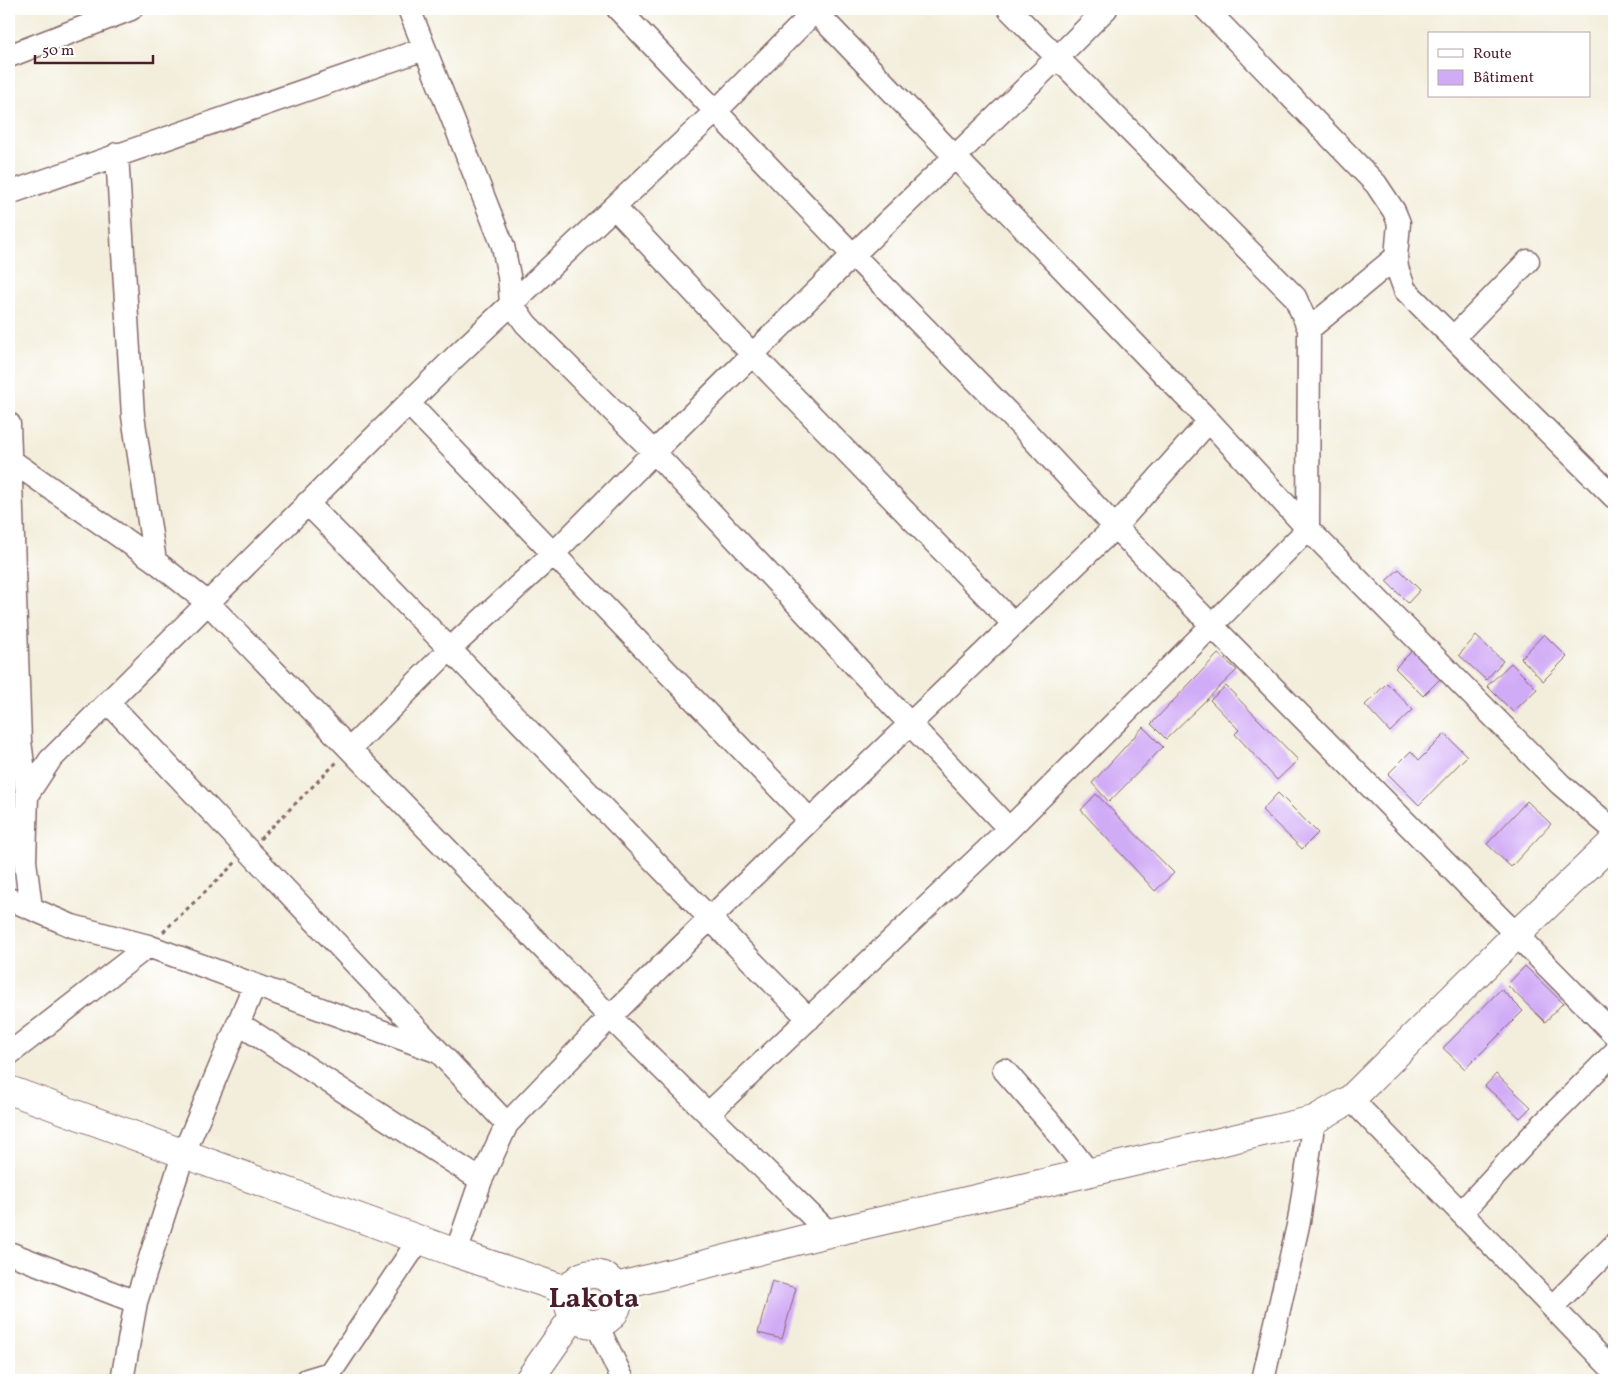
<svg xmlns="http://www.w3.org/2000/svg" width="1623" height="1389" font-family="Vollkorn,serif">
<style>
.building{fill:#d1acf6}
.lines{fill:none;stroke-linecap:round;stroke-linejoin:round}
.minor-casing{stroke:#856769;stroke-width:25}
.major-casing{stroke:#856769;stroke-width:30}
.path{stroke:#856769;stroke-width:3;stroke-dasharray:4 4;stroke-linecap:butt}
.minor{stroke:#fff;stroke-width:22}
.major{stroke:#fff;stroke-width:28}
.labels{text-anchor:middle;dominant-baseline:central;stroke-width:5;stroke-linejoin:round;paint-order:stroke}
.town-label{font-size:28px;font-weight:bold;fill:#4a1f2b;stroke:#fff}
</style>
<rect width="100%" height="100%" fill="#fff"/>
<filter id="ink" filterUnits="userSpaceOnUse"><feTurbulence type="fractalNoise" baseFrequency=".02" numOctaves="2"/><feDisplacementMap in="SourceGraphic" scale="10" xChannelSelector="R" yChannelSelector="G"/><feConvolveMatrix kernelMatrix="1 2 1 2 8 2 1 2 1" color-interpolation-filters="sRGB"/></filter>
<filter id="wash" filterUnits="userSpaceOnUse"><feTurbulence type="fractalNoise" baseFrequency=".0096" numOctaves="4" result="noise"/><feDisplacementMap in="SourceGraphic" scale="20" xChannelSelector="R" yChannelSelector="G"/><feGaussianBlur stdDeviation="1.12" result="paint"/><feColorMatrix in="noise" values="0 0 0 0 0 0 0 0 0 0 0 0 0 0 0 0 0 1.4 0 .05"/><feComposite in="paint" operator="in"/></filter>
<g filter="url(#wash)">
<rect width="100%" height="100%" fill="#f3eedb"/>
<g id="blocks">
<!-- building -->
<path class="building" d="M 1399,569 L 1420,590 L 1408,603 L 1386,581 Z
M 1544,634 L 1567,657 L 1543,681 L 1521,658 Z
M 1476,636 L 1503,661 L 1486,680 L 1459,655 Z
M 1412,651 L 1440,679 L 1423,696 L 1395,668 Z
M 1218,654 L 1237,670 L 1166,739 L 1151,724 Z
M 1511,663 L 1537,689 L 1513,712 L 1487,686 Z
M 1387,683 L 1413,710 L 1390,732 L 1365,705 Z
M 1226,686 L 1298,760 L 1277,780 L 1235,734 L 1239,730 L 1210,700 Z
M 1143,727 L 1163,747 L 1109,802 L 1092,783 Z
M 1445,734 L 1467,756 L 1419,805 L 1388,774 L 1411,751 L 1419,760 Z
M 1278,793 L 1318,833 L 1302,849 L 1262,810 Z
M 1096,794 L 1174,873 L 1155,891 L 1081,810 Z
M 1527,801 L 1551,824 L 1511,867 L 1487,844 Z
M 1525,966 L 1563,1003 L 1545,1022 L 1507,985 Z
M 1501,989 L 1523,1011 L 1465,1069 L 1443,1048 Z
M 1496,1074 L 1531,1107 L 1520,1118 L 1485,1086 Z
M 772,1281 L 796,1288 L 782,1339 L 758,1333 Z"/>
</g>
</g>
<g filter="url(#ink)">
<use href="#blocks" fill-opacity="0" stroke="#856769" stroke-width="1"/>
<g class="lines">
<defs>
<path id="minor" d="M 618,9 L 853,255 L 1017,422 L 1115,527 L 1614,1034
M 813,9 L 1209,421 L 1308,529 L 1560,784 L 1614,830
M 1206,9 L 1376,184 L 1394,211 L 1399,223 L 1396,257 L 1397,268 L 1405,290 L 1614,497
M 9,56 L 131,9
M 117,154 L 133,416 L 155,561
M 9,193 L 424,49
M 615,208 L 752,354 L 1013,623
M 1309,329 L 1396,257
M 1453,338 L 1528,261
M 409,404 L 810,820
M 9,424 L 20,741 L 27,795
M 9,459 L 155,561 L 208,603 L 610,1017 L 830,1234
M 307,503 C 476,673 639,849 809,1019
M 108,702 L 507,1124
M 350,749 L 451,648 L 552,555 L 654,452 L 526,324 L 511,303 L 509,276 L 503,246 L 409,9
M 1009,829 L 654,452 L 853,255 L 1057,58 L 1106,9
M 9,899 L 72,926 L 148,946 L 436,1051
M 31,908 L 25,861 L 27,795 L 50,760 L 455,357 L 715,112 L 817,9
M 238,1023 L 481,1180
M 9,1054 L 148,946
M 1004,1070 L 1052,1125 L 1090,1174
M 1351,1099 L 1614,1371
M 709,1113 L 1009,829 L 1308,529 L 1309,329 L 1295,297 L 1009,9
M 1461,1213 L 1540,1127 L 1614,1053
M 9,1253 L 136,1302
M 456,1253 L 481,1180 L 507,1124 L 610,1017 L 810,820 L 1115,527 L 1209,421
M 1553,1306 L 1614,1245
M 597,1325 L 623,1380
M 122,1380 L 136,1302 L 183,1155 L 254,986
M 307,1380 L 330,1373 L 419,1240
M 1263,1380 L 1299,1221 L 1314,1120"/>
<path id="major" d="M 9,1090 L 456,1253 L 569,1291
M568 1299a25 25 0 1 1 50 0a25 25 0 1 1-50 0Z
M 616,1287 L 812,1237 L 1314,1120 L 1351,1099 L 1517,934 L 1614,841
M 529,1380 L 574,1316"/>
</defs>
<!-- minor casing -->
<use href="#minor" class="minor-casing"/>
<!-- major casing -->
<use href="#major" class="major-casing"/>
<!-- path -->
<path class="path" d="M 260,839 L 337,762
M 163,932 L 236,862"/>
<!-- minor -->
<use href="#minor" class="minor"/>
<!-- major -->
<use href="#major" class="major"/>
</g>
</g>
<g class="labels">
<!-- town labels -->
<g class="town-label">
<text x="594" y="1299">Lakota</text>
</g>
</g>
<!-- margin -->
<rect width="1623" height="1389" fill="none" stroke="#fff" stroke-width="30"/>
<!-- legend -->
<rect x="1428" y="32" width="162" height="65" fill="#ffffff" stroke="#b7a5aa"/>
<rect x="1438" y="49" width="25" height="8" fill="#ffffff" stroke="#b7a5aa"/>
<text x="1473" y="58" font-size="15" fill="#4a1f2b">Route</text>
<rect x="1438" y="70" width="25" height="15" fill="#d1acf6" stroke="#b7a5aa"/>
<text x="1473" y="82" font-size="15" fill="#4a1f2b">Bâtiment</text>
<!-- scale -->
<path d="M35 55v8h118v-8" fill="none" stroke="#4a1f2b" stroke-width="2.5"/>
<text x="42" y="55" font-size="15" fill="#4a1f2b" stroke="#ffffff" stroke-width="4" paint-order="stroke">50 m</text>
</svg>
